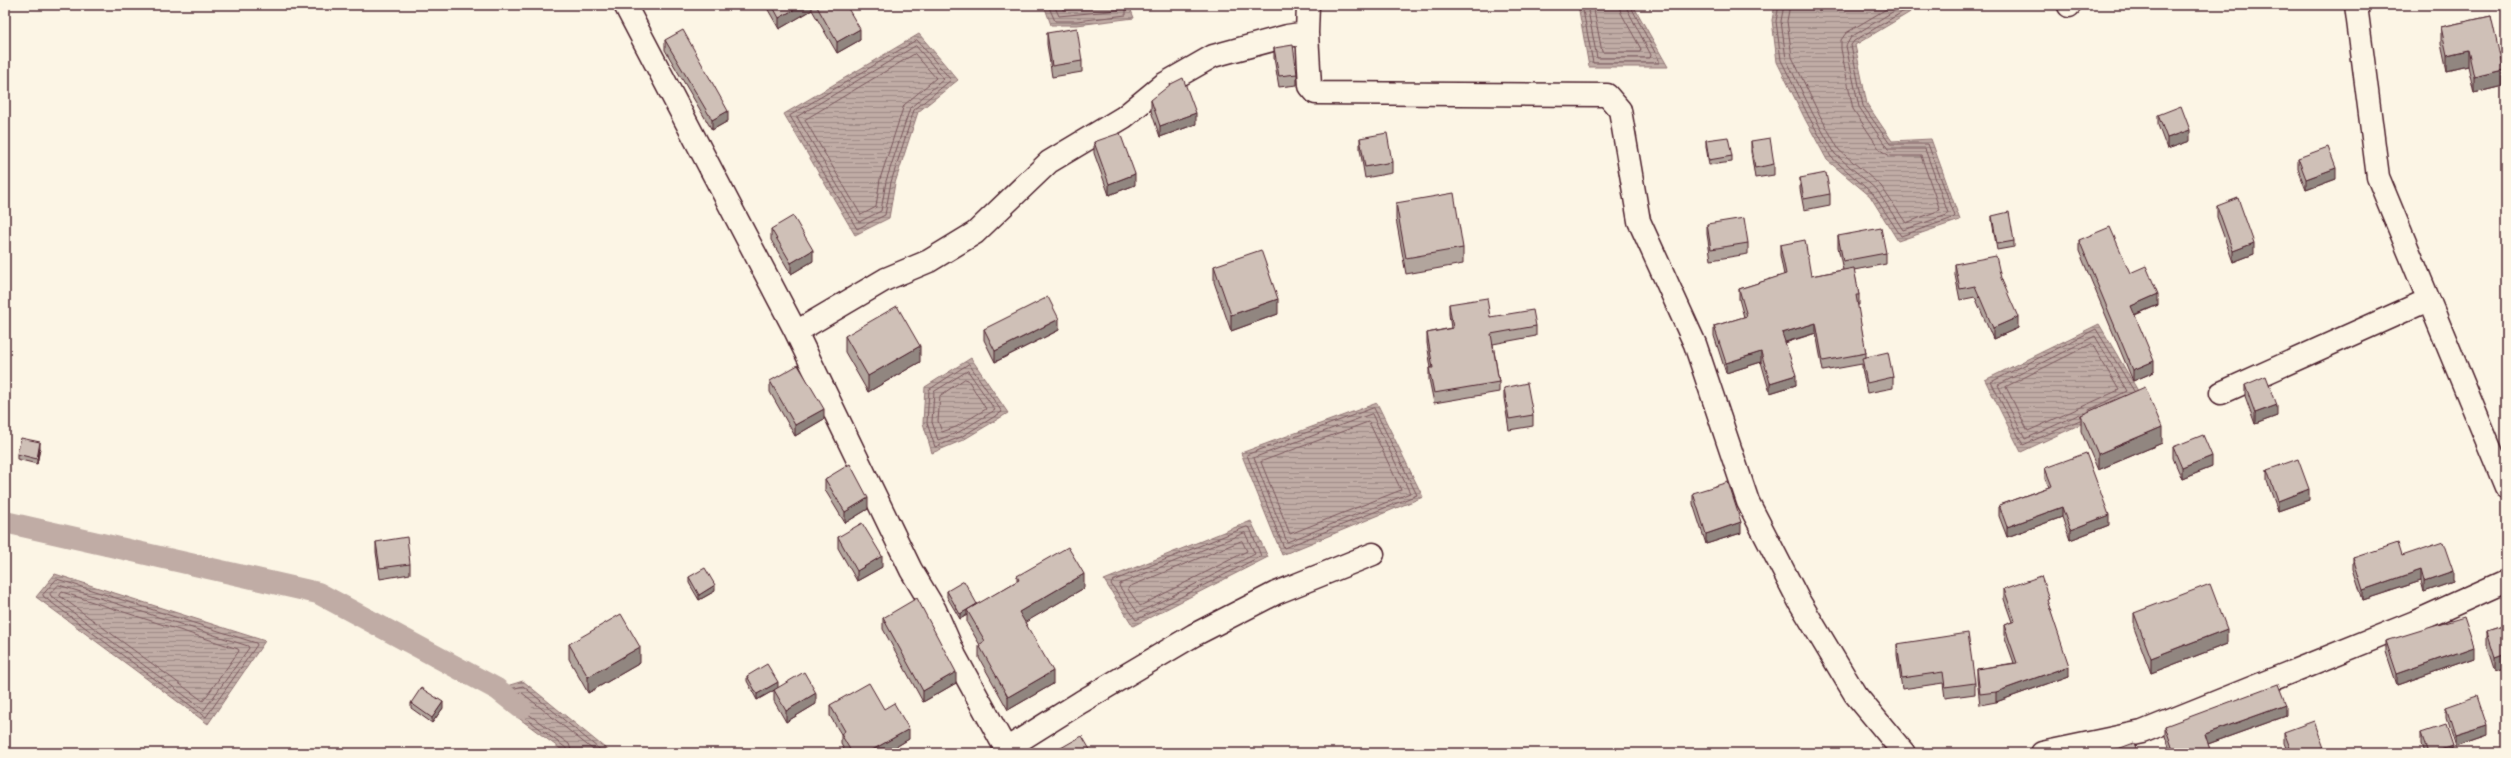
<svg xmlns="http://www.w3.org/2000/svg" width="2511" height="758" font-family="'Comic Neue',sans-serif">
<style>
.water{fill:url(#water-rules);stroke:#917474}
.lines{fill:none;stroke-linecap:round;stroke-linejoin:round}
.shore{stroke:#79575c;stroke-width:1}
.canal{stroke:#c0aca5;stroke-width:22}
.minor-casing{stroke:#4a1f2b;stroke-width:25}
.minor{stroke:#fcf5e5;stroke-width:22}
.wall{fill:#b2a59d;stroke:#4a1f2b}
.shaded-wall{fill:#918680;stroke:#4a1f2b}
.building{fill:#cfc0b7;stroke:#4a1f2b}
</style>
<defs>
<pattern id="water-rules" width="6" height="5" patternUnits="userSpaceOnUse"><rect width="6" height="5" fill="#c0aca5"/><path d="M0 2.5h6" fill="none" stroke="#9e8b87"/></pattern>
</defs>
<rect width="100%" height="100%" fill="#fcf5e5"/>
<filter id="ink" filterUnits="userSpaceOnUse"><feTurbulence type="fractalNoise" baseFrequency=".025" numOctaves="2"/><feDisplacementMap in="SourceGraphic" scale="8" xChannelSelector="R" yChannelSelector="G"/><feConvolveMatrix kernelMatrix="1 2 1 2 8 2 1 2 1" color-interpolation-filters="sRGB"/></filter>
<g filter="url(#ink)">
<!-- water -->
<path class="water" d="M 1044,5 L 1129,5 L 1134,18 L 1077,25 L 1051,25 Z
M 1578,5 L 1633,5 L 1668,67 L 1589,67 Z
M 1775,5 L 1922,5 L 1855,45 L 1867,104 L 1892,141 L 1931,139 L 1960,220 L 1898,241 L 1870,196 L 1827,160 L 1805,119 L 1777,62 L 1772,20 Z
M 919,34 L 958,80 L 918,112 L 895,183 L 889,218 L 855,235 L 784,114 Z
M 2099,324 L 2141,396 L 2021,452 L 1985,380 Z
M 971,358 L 1008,413 L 963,440 L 932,453 L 923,423 L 925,387 Z
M 1377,403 L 1423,497 L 1282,555 L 1241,453 Z
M 1251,521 L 1268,557 L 1133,626 L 1104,580 Z
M 55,574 L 265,641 L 208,724 L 36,597 Z
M 523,681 L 611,753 L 566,753 L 509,711 L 497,689 Z"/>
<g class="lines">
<!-- shore -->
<path class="shore" d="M 1048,5 L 1055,21 L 1077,21 L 1126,15 L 1126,5
M 1054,5 L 1059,16 L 1119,10 L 1120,5
M 1060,5 L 1063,10 L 1114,5
M 1582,5 L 1593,63 L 1659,63 L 1659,60 L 1630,5
M 1587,5 L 1597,58 L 1650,58 L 1651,55 L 1625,5
M 1593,5 L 1602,52 L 1640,52 L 1641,49 L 1621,13 L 1619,5
M 1779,5 L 1776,21 L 1781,60 L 1809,117 L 1831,157 L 1873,194 L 1901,236 L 1953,218 L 1955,216 L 1928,144 L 1890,144 L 1863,106 L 1851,45 L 1854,41 L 1914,5
M 1784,5 L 1781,21 L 1786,59 L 1813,114 L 1835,154 L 1877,190 L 1903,230 L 1947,215 L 1948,213 L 1925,149 L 1888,149 L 1859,107 L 1846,46 L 1851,37 L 1904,5
M 1790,5 L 1787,21 L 1792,57 L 1818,112 L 1839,150 L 1881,186 L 1906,223 L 1940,210 L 1921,156 L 1890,156 L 1880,150 L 1853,109 L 1841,49 L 1841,40 L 1846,33 L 1893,5
M 917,40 L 951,80 L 914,110 L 891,182 L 885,215 L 857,229 L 790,116 Z
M 916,46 L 944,79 L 910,108 L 886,181 L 881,211 L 859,222 L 797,117 Z
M 915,54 L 936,78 L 904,105 L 880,179 L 876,207 L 861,215 L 805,120 Z
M 2092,344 L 2119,390 L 2028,431 L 2006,387 Z
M 969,364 L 1002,412 L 961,437 L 935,447 L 927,423 L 929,390 Z
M 968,371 L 995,410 L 959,432 L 938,440 L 932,422 L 934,392 Z
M 965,379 L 968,380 L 986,409 L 956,427 L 942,432 L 938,421 L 940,396 Z
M 1374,408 L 1417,495 L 1284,548 L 1247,455 Z
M 1372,414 L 1410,493 L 1287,542 L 1254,458 Z
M 2080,414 L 2025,439 L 1998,385 L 2095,336 L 2127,391 L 2089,410
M 2080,420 L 2023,445 L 1991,382 L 2096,329 L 2134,391
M 1369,422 L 1401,490 L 1290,534 L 1261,462 Z
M 1247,527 L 1250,528 L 1261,556 L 1136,620 L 1111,584 L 1113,581 Z
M 1245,533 L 1255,554 L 1138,613 L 1119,586 L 1120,584 Z
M 1242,541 L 1247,551 L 1140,606 L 1128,589 L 1129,587 Z
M 57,579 L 256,643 L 257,645 L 206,717 L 44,597 L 43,595 Z
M 59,585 L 248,646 L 249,648 L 204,710 L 51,596 L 50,594 Z
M 62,592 L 238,649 L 239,651 L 203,701 L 60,596 Z
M 567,753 L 566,748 L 512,708 L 504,691 L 523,686 L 604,753
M 572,753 L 569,744 L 516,705 L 512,694 L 521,692 L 597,753"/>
<!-- canal -->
<path class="canal" d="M 5,522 L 318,593 L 497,689 L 521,708"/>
<defs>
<path id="minor" d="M 625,5 L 796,332 L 911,570 L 935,610 L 955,656 L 1008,753
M 1308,5 L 1307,33 L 1310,86 L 1316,93 L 1607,95 L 1620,110 L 1639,221 L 1695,344 L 1748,502 L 1799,601 L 1855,694 L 1904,753
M 2069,5 L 2069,6
M 2356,5 L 2378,177 L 2506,487
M 796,332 L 886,279 L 929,261 L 975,233 L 1049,162 L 1124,117 L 1164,84 L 1213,56 L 1287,36 L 1307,33
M 2221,393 L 2428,300
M 1006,749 L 1081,702 L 1194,635 L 1276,593 L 1373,554
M 2042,753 L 2142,732 L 2415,622 L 2506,581"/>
</defs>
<!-- minor casing -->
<use href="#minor" class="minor-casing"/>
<!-- minor -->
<use href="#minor" class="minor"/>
</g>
<!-- wall -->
<path class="wall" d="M 767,5 L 846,5 L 860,40 L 837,53 L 812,10 L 779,29 L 767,8 Z
M 2491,16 L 2503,86 L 2474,93 L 2468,66 L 2447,71 L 2441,43 L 2441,27 Z
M 1047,33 L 1082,61 L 1082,72 L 1052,77 L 1047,44 Z
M 665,40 L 728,121 L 712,130 L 665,50 Z
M 1274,48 L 1297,74 L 1297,85 L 1279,87 L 1274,58 Z
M 1151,100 L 1196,124 L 1160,137 L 1151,111 Z
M 2158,115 L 2190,141 L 2167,149 L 2158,125 Z
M 1360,138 L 1392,162 L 1392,173 L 1365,178 L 1360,149 Z
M 1706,140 L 1732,156 L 1732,162 L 1709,165 L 1706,146 Z
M 1751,141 L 1774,164 L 1774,175 L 1755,178 L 1751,152 Z
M 1094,142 L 1135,185 L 1109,195 L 1094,153 Z
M 2298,158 L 2336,179 L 2306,190 L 2298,169 Z
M 1800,178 L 1830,194 L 1830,205 L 1804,210 L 1800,189 Z
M 1396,203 L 1463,248 L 1463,264 L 1406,274 L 1396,219 Z
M 2217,206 L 2254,254 L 2233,262 L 2217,217 Z
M 1992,216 L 2014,241 L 2014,247 L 1997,250 L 1992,221 Z
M 1707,224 L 1748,243 L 1748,254 L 1711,260 L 1707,234 Z
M 771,229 L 813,261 L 791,274 L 771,240 Z
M 1838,236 L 1886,253 L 1886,264 L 1854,270 L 1859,295 L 1859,305 L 1857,305 L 1866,353 L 1866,357 L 1893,377 L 1893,388 L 1867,393 L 1862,368 L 1862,364 L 1823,371 L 1816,333 L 1785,343 L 1796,385 L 1770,393 L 1761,362 L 1726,373 L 1714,336 L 1714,326 L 1744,317 L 1739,299 L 1739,289 L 1784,275 L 1780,255 L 1780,245 L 1811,276 L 1843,270 L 1838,247 Z
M 2079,240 L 2158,305 L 2135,315 L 2154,372 L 2133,381 L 2079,251 Z
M 1955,264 L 2001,278 L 2018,328 L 1993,339 L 1975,297 L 1960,300 L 1955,275 Z
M 1214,266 L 1278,314 L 1231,331 L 1214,282 Z
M 1449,304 L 1490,317 L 1536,326 L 1536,336 L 1493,344 L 1499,382 L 1499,392 L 1434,403 L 1429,379 L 1429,368 L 1431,368 L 1427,343 L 1427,333 L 1451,328 L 1449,314 Z
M 984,329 L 1059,330 L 995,362 L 984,340 Z
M 845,336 L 920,362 L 868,392 L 845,352 Z
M 770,381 L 824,419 L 795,436 L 770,392 Z
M 2245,385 L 2277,416 L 2255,424 L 2245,396 Z
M 1504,388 L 1533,415 L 1533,426 L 1509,430 L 1504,398 Z
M 2081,415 L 2162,443 L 2098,470 L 2081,431 Z
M 2173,447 L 2212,467 L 2182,479 L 2173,458 Z
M 40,448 L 37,464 L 17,459 L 17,454 Z
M 2045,468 L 2109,525 L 2070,540 L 2062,517 L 2007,537 L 1999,516 L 1999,505 L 2049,487 L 2045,478 Z
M 2267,470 L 2309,500 L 2278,511 L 2267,481 Z
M 825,479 L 868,509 L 845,523 L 825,490 Z
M 1693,493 L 1741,533 L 1706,544 L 1693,504 Z
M 838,537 L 882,567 L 857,581 L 838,548 Z
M 376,542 L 410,564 L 410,574 L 380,579 L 376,552 Z
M 2402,556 L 2453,582 L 2424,592 L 2421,581 L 2363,600 L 2353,569 L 2353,558 Z
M 1017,576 L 1084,588 L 1025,622 L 1053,684 L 1008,710 L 979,658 L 979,645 L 980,645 L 967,623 L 967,615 L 960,619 L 947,597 L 947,591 L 977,605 L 1017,581 Z
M 689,577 L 715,591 L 699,600 L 689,583 Z
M 2004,589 L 2049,606 L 2069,676 L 1996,702 L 1980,705 L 1977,679 L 1977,669 L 2014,663 L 2004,635 L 2004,625 L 2012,622 L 2004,599 Z
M 2134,613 L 2227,644 L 2151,673 L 2134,628 Z
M 883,618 L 956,683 L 923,702 L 883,629 Z
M 2506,626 L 2506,668 L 2495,672 L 2487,647 L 2487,632 Z
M 2386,641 L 2474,658 L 2397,685 L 2386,652 Z
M 569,644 L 640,663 L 588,693 L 569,659 Z
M 1897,644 L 1975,683 L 1975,694 L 1945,698 L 1943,683 L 1902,689 L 1897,655 Z
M 747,676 L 778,688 L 757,700 L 747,681 Z
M 774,690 L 816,704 L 786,722 L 774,701 Z
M 411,703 L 443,708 L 432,723 L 411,708 Z
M 830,705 L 884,709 L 909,739 L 886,753 L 846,753 L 841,744 L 841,734 L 830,716 Z
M 2446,707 L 2487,736 L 2455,747 L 2446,718 Z
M 2286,716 L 2208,744 L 2211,753 L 2171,753 L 2165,736 L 2165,726 Z
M 2284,732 L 2324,753 L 2288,753 L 2284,743 Z
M 2421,733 L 2452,753 L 2424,753 L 2421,744 Z"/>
<!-- shaded-wall -->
<path class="shaded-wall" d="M 802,5 L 812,5 L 812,10 L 779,29 L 779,18 Z
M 860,29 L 860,40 L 837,53 L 837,42 Z
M 2468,50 L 2468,66 L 2447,71 L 2447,55 Z
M 2503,70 L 2503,86 L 2474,93 L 2474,77 Z
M 728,111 L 728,121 L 712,130 L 712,120 Z
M 1196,113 L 1196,124 L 1160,137 L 1160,126 Z
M 2190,130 L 2190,141 L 2167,149 L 2167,138 Z
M 2336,168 L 2336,179 L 2306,190 L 2306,179 Z
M 1135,174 L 1135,185 L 1109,195 L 1109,184 Z
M 2254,243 L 2254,254 L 2233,262 L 2233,251 Z
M 813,250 L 813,261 L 791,274 L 791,263 Z
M 2158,294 L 2158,305 L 2131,316 L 2131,306 Z
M 1278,299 L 1278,314 L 1231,331 L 1231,315 Z
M 2018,317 L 2018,328 L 1993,339 L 1993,328 Z
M 1059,319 L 1059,330 L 995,362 L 995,351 Z
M 1816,323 L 1816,333 L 1782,343 L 1782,333 Z
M 920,346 L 920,362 L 868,392 L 868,376 Z
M 1761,352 L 1761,362 L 1726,373 L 1726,363 Z
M 2154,361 L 2154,372 L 2133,381 L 2133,370 Z
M 1796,375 L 1796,385 L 1770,393 L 1770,383 Z
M 2277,405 L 2277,416 L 2255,424 L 2255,413 Z
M 824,409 L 824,419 L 795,436 L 795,425 Z
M 2162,427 L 2162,443 L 2098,470 L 2098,454 Z
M 40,442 L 40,448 L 37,464 L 37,459 Z
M 2212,456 L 2212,467 L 2182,479 L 2182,468 Z
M 2309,489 L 2309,500 L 2278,511 L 2278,501 Z
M 868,498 L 868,509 L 845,523 L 845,512 Z
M 2062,507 L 2062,517 L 2007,537 L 2007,527 Z
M 2109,515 L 2109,525 L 2070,540 L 2070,530 Z
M 1741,522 L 1741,533 L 1706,544 L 1706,534 Z
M 882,556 L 882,567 L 857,581 L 857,571 Z
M 2421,570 L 2421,581 L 2363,600 L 2363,590 Z
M 2453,571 L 2453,582 L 2424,592 L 2424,581 Z
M 1084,574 L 1084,588 L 1019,626 L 1019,612 Z
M 715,585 L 715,591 L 699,600 L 699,595 Z
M 977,604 L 977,609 L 967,610 L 967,615 L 960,619 L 960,614 Z
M 2227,629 L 2227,644 L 2151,673 L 2151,658 Z
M 640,647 L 640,663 L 588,693 L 588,677 Z
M 2474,647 L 2474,658 L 2397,685 L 2397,674 Z
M 2506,654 L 2506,668 L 2495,672 L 2495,658 Z
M 2069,666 L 2069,676 L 1996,702 L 1996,692 Z
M 1053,671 L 1053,684 L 1008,710 L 1008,697 Z
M 956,672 L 956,683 L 923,702 L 923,691 Z
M 778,682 L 778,688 L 757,700 L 757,694 Z
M 816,693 L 816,704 L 786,722 L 786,711 Z
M 443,702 L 443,708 L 432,723 L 432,718 Z
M 2286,705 L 2286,716 L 2205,745 L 2205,734 Z
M 2487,726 L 2487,736 L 2455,747 L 2455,736 Z
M 909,729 L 909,739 L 886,753 L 867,753 Z
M 2452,746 L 2452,753 L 2431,753 Z
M 2324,748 L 2324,753 L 2310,753 Z"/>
<!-- building -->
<path class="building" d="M 772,5 L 802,5 L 779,18 Z
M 816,5 L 846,5 L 860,29 L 837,42 Z
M 2491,16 L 2503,70 L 2474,77 L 2468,50 L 2447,55 L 2441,27 Z
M 1077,28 L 1082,61 L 1052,66 L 1047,33 Z
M 683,30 L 728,111 L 712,120 L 665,40 Z
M 1293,45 L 1297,74 L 1279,76 L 1274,48 Z
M 1183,78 L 1196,113 L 1160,126 L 1151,100 L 1171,84 Z
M 2181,106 L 2190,130 L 2167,138 L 2158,115 Z
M 1120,133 L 1135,174 L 1109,184 L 1094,142 Z
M 1387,133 L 1392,162 L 1365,167 L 1360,138 Z
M 1728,137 L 1732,156 L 1709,160 L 1706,140 Z
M 1770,138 L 1774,164 L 1755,168 L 1751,141 Z
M 2328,147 L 2336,168 L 2306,179 L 2298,158 Z
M 1826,173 L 1830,194 L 1804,199 L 1800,178 Z
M 1454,193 L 1463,248 L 1406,258 L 1396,203 Z
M 2238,198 L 2254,243 L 2233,251 L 2217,206 Z
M 2009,212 L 2014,241 L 1997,244 L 1992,216 Z
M 793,216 L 813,250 L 791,263 L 771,229 Z
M 1744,218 L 1748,243 L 1711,249 L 1707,224 Z
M 2110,227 L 2130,273 L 2146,266 L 2158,294 L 2131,306 L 2154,361 L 2133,370 L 2079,240 Z
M 1881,228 L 1886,253 L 1843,261 L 1838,236 Z
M 1805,240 L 1811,276 L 1854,268 L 1859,295 L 1856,295 L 1866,353 L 1823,361 L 1816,323 L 1782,333 L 1796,375 L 1770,383 L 1761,352 L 1726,363 L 1714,326 L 1747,316 L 1739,289 L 1786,274 L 1780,245 Z
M 1261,250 L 1278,299 L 1231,315 L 1214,266 Z
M 1996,256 L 2001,278 L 2018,317 L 1993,328 L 1975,286 L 1960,289 L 1955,264 Z
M 1048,297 L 1059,319 L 995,351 L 984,329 Z
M 1487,298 L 1490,317 L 1533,310 L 1536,326 L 1491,334 L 1499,382 L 1434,393 L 1429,368 L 1433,368 L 1427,333 L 1453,328 L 1449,304 Z
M 897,306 L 920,346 L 868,376 L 845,336 Z
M 1888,352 L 1893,377 L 1867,383 L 1862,358 Z
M 798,365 L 824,409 L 795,425 L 770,381 Z
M 2266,376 L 2277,405 L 2255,413 L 2245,385 Z
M 1527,383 L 1533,415 L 1509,419 L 1504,388 Z
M 2145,387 L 2162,427 L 2098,454 L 2081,415 Z
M 2203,435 L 2212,456 L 2182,468 L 2173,447 Z
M 21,438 L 40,442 L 37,459 L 17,454 Z
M 2086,453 L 2109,515 L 2070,530 L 2062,507 L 2007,527 L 1999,505 L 2052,486 L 2045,468 Z
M 2298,459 L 2309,489 L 2278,501 L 2267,470 Z
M 850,464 L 868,498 L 845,512 L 825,479 Z
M 1728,482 L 1741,522 L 1706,534 L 1693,493 Z
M 862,523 L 882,556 L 857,571 L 838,537 Z
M 407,537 L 410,564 L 380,568 L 376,542 Z
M 2443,542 L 2453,571 L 2424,581 L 2421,570 L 2363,590 L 2353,558 L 2398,543 L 2402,556 Z
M 1068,547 L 1084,574 L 1019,612 L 1053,671 L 1008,697 L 979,645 L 985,641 L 967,610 L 1019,580 L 1017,576 Z
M 705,568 L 715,585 L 699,595 L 689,577 Z
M 2041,576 L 2049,599 L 2047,600 L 2069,666 L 1996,692 L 1980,694 L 1977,669 L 2017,663 L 2004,625 L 2015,621 L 2004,589 Z
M 964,581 L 977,604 L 960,614 L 947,591 Z
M 2210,584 L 2227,629 L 2151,658 L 2134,613 Z
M 917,598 L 956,672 L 923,691 L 883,618 Z
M 621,614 L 640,647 L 588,677 L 569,644 Z
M 2464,617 L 2474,647 L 2397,674 L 2386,641 Z
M 2506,626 L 2506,654 L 2495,658 L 2487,632 Z
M 1968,633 L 1975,683 L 1945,687 L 1943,672 L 1902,678 L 1897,644 Z
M 767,664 L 778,682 L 757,694 L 747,676 Z
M 804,672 L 816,693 L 786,711 L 774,690 Z
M 869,683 L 884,709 L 894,703 L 909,729 L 867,753 L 852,753 L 841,734 L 845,731 L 830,705 Z
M 2278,684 L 2286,705 L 2205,734 L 2211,753 L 2174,753 L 2165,726 Z
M 421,688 L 443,702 L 432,718 L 411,703 Z
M 2477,696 L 2487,726 L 2455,736 L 2446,707 Z
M 2314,721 L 2324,748 L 2310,753 L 2292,753 L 2284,732 Z
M 2445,725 L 2452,746 L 2431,753 L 2428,753 L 2421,733 Z
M 1082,736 L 1092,753 L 1052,753 Z
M 2134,743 L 2138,753 L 2107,753 Z"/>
</g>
<!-- margin -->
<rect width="2511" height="758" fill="none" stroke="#fcf5e5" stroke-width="20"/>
<rect x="10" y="10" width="2491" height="738" fill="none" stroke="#4a1f2b" stroke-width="1.5" filter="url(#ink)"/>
</svg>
